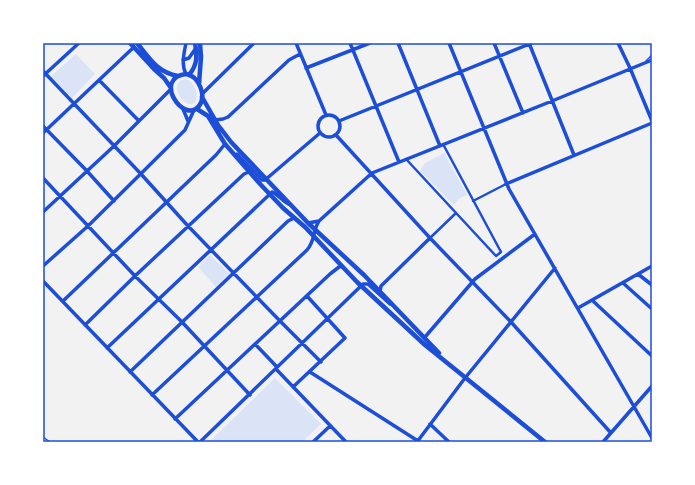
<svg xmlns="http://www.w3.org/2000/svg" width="695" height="485" font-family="Karla,sans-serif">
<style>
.green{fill:#dbe4f7}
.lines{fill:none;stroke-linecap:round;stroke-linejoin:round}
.service{stroke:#1d4ed8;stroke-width:1.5}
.pedestrian{stroke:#1d4ed8;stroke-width:2.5}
.minor{stroke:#1d4ed8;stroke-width:3.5}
.tertiary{stroke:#1d4ed8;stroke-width:4.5}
.neatline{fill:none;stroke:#1d4ed8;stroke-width:1.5}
</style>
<rect width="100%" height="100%" fill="#f2f2f2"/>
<!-- green -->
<path class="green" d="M 76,54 L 95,74 L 72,98 L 51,76 Z
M 186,79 C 193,81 199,92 196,100 C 190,116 163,83 186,79 Z
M 444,153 L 467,195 L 460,198 L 454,205 L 420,171 L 425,163 Z
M 210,255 L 230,274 L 216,287 L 198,267 Z
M 275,378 L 321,424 L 302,442 L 209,442 Z"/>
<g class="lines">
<!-- service -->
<path class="service" d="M 646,61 L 652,55
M 43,437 L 50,442"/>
<!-- pedestrian -->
<path class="pedestrian" d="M 406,159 L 496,256 L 501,252 L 443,144
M 473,201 L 506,184
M 430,238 L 456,213"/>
<!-- minor -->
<path class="minor" d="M 186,43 C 184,53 181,65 186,74
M 296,43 L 326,115
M 350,43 L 399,162
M 398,43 L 440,146
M 449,43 L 509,189 L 652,438
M 494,43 L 523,113
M 529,43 L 574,155
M 618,43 L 630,68 L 652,121
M 183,60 L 189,58 L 196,48
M 306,68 L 370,43
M 43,71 L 141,174 L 188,226 L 280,321 L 321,362
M 43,76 L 79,43
M 99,80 L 139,121
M 202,94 L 254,43
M 183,109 L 188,121
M318 126a11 11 0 1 1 22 0a11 11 0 1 1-22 0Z
M 215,120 L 223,119 L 228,117 L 289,60 L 300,54
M 339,121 L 532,43
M 43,126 L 87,171 L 114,201
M 43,133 L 134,47
M 336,135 L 430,238 L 511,322 L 611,433
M 237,154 L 262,180 L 265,180 L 320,133
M 43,178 L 135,276 L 182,322 L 250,395
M 506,184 L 652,123
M 43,212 L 114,146 L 170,90
M 308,223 L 319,221
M 43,266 L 88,226 L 185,130 L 194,110
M 638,274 L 652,285
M 43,281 L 198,442
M 623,283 L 652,309
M 380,292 L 381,286 L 430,238
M 63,301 L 216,155 L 225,144 L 226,145
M 593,301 L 652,356
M 578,308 L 652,266
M 85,325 L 135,276 L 244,174 L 249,172
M 425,337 L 475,279 L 535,234
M 255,344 L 277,367
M 107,348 L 270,194 L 272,192 C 280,195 283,203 291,205
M 276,369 L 346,442
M 130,372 L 288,221 L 294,218
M 310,372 L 418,441
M 293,387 L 345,338 L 307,296
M 152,395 L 307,250 C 316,239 312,232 319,221 L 372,173 L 552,101 L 652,60
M 175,419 L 330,274 L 339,267 L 342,266
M 430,424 L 449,442
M 200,442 L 363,284 L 368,284 L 390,304
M 313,442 L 330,426
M 417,442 L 465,378 L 555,268
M 603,442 L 652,386"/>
<!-- tertiary -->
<path class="tertiary" d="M 130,43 L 154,69 L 164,78 L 171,88
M 137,43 C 150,59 157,72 178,76
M 186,74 C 199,76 207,96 199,106 C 184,125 152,78 186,74 Z
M 189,75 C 198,64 197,56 195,43
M 199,84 L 201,57 L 200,43
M 202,97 L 218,125 L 231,142 L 308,223 L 364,275 L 439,353
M 197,109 L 208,116 L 225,144 L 261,185 L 283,208 L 305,227 L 357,282 L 425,345 L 545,442"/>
</g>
<!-- border -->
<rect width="695" height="485" fill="none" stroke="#ffffff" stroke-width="88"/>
<rect x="44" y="44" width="607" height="397" class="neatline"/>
</svg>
